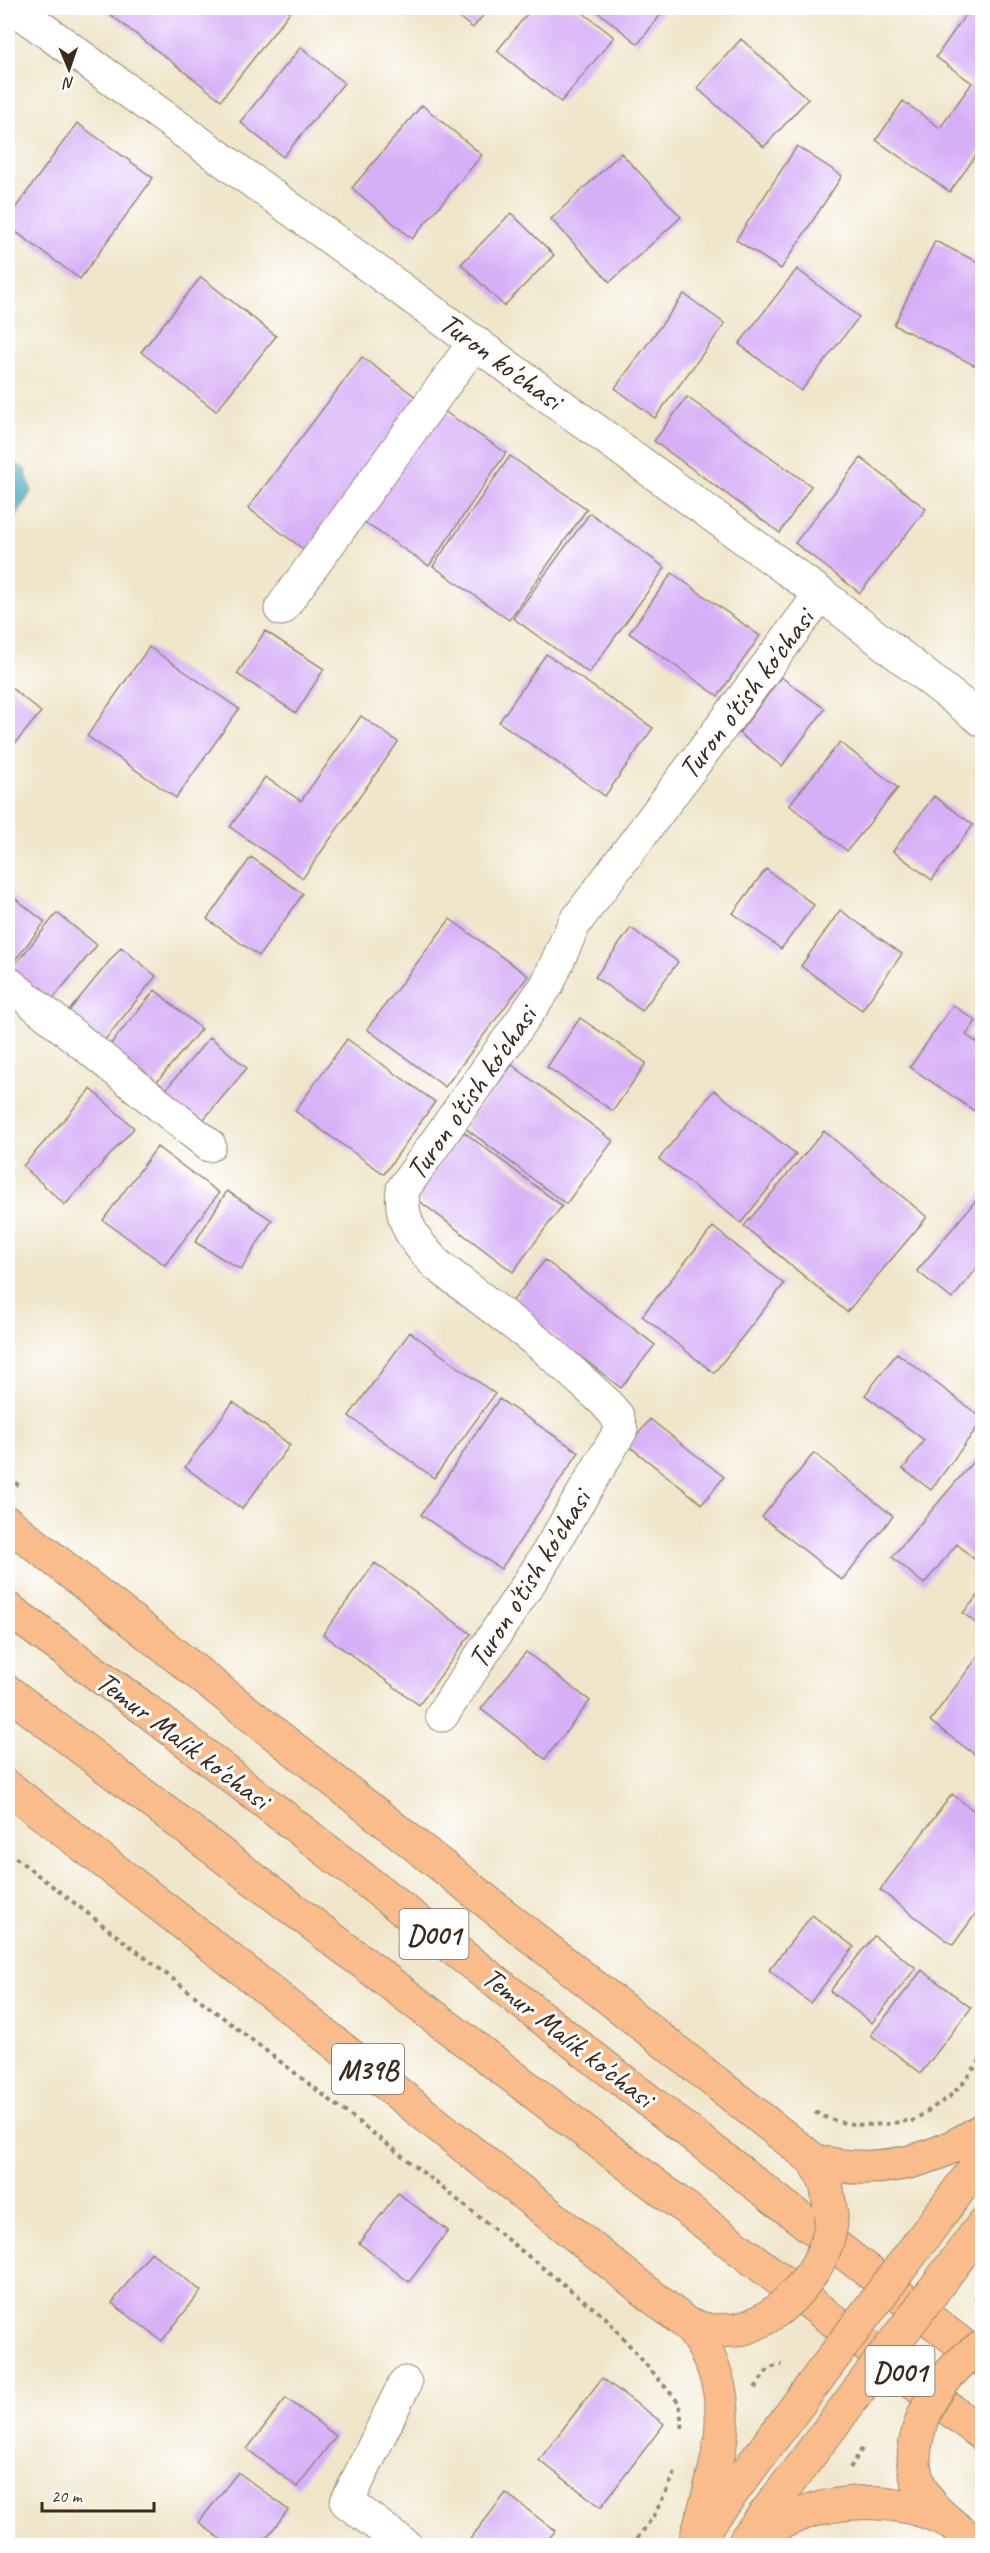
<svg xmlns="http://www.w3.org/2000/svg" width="990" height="2553" font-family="Caveat,sans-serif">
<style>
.water{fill:#49acc8;stroke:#426b73;stroke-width:1.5}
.building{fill:#d7aff7}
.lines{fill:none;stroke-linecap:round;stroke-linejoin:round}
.minor-casing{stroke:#958874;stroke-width:35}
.major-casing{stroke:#958874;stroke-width:35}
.highway-casing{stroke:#958874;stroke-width:35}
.path{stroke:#958874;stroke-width:4;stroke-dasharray:4.5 4.5;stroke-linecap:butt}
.minor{stroke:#fff;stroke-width:33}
.major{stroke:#fabc8b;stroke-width:33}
.highway{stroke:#fabc8b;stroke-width:33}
.major-bridge-casing{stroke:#958874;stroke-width:35;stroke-linecap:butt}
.highway-bridge-casing{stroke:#958874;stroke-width:35;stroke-linecap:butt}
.major-bridge{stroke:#fabc8b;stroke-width:33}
.highway-bridge{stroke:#fabc8b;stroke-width:33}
.labels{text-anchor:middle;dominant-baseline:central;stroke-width:6;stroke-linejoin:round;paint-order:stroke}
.shield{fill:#fff;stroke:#766a62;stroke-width:1.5}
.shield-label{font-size:28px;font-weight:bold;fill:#3b2a1e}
.street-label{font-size:30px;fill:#3b2a1e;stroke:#fff}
</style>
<rect width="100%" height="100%" fill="#fff"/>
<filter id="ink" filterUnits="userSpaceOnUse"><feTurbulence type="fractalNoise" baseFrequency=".0167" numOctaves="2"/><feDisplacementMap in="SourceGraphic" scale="12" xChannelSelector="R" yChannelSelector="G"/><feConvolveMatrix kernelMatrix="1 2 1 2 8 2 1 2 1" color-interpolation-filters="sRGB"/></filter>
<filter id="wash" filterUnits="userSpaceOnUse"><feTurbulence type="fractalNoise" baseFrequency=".008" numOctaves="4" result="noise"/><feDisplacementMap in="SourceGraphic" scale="24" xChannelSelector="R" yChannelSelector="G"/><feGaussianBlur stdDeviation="1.35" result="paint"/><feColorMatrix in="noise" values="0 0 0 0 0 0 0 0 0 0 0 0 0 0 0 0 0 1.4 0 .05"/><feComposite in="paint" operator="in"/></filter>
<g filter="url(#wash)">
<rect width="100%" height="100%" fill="#efe5c9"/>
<!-- water -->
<path class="water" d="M 8,459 L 25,470 L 31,491 L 8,530 Z"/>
<g id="blocks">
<!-- building -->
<path class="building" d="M 102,8 L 293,8 L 221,100 Z
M 447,8 L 489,8 L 473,28 Z
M 532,8 L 577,8 L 614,37 L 561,102 L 497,51 Z
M 593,8 L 666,8 L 638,44 Z
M 970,8 L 982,10 L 982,147 L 950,192 L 876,140 L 903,101 L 940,128 L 972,83 L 936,57 Z
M 741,39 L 808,99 L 764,147 L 697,88 Z
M 301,47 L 344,83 L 283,157 L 240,122 Z
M 422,105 L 482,155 L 412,239 L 352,188 Z
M 77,123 L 153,178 L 80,279 L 8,226 L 8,218 Z
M 797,146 L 842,176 L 781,269 L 736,240 Z
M 621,153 L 681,217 L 610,282 L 551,219 Z
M 511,213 L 554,255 L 504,306 L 461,264 Z
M 935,241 L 982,264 L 982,357 L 978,367 L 894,325 Z
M 797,269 L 859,317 L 801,391 L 739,344 Z
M 201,277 L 276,336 L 216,411 L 141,352 Z
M 684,294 L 725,324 L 655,418 L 615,388 Z
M 362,357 L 424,403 L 310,554 L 248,508 Z
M 687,397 L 811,486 L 780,533 L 654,441 Z
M 435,405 L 506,453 L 429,566 L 358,518 Z
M 510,456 L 587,509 L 509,620 L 433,566 Z
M 861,458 L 926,509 L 860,593 L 795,543 Z
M 590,513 L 665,568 L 589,673 L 513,618 Z
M 672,573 L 760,636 L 718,696 L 629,633 Z
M 265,631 L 324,669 L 296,713 L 237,674 Z
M 149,647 L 239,709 L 176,798 L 87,736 Z
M 546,654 L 653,728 L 605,796 L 499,722 Z
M 781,677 L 825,709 L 782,766 L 739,733 Z
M 8,685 L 41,712 L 8,752 Z
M 361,716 L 398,742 L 303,878 L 230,827 L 265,777 L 301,801 Z
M 840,742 L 898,788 L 847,851 L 789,805 Z
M 934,796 L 973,825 L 932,880 L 893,851 Z
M 251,857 L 303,894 L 259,956 L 207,919 Z
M 766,869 L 814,905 L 781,949 L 733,913 Z
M 8,893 L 45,922 L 8,969 Z
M 840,910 L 902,954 L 862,1010 L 801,966 Z
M 57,913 L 97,945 L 47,1006 L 8,973 Z
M 450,919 L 528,976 L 445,1087 L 367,1029 Z
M 631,928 L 678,962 L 642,1011 L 595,977 Z
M 121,947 L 156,976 L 100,1046 L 64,1017 Z
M 155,990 L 201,1029 L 150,1090 L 104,1052 Z
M 953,1005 L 976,1021 L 966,1035 L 982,1046 L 982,1116 L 910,1067 Z
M 580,1018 L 646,1063 L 613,1111 L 547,1067 Z
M 210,1037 L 247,1068 L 199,1125 L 162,1094 Z
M 347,1039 L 435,1102 L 384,1174 L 295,1111 Z
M 512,1065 L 613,1141 L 566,1204 L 464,1127 Z
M 91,1089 L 134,1128 L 65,1205 L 23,1166 Z
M 714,1090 L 796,1154 L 741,1223 L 659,1159 Z
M 824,1131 L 927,1217 L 847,1312 L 744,1226 Z
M 464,1132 L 562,1206 L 513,1272 L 414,1197 Z
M 157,1147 L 219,1193 L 165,1265 L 103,1220 Z
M 227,1191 L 272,1220 L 241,1270 L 195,1242 Z
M 982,1193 L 982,1262 L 952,1299 L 917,1271 Z
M 713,1227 L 784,1284 L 714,1373 L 642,1316 Z
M 545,1260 L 655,1345 L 621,1388 L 511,1303 Z
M 410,1332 L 495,1394 L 434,1478 L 349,1416 Z
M 897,1353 L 982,1418 L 982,1421 L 931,1490 L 903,1469 L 924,1440 L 865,1395 Z
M 499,1399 L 579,1452 L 501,1569 L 421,1515 Z
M 233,1402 L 290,1445 L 242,1509 L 185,1467 Z
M 650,1419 L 724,1477 L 702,1504 L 629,1446 Z
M 982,1451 L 982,1566 L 957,1544 L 924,1584 L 892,1557 Z
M 814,1453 L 893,1516 L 842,1580 L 762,1517 Z
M 375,1563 L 471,1634 L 419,1705 L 323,1634 Z
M 982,1591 L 982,1628 L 963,1613 Z
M 982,1651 L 982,1760 L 930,1721 Z
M 526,1652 L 590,1701 L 545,1759 L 481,1709 Z
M 952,1794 L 982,1817 L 982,1905 L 953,1945 L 880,1890 Z
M 812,1915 L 854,1947 L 810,2003 L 769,1970 Z
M 874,1936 L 916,1968 L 872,2023 L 830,1991 Z
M 922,1970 L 971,2008 L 921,2073 L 871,2035 Z
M 398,2193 L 448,2231 L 409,2282 L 359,2243 Z
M 151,2252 L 201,2291 L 162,2341 L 112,2303 Z
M 602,2378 L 664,2424 L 601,2507 L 539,2460 Z
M 286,2398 L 336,2436 L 297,2487 L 247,2449 Z
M 238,2472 L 288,2510 L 260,2546 L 229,2546 L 199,2522 Z
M 506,2493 L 555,2531 L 544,2546 L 470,2546 L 467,2543 Z"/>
</g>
</g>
<g filter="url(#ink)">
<use href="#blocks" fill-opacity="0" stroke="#958874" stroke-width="1.5"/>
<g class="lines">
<defs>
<path id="minor" d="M 14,8 L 821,594 L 982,720
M 281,609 L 475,342
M 8,983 L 209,1145
M 442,1715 L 540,1566 L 621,1430 L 617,1416 L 604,1401 L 544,1347 L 436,1264 C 415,1242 399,1221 403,1189 L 547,985 L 574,924 L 821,594
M 405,2383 L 347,2502 L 406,2546"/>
<path id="major" d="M 815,2161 C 875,2176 931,2163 982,2130
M 901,2267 L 982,2159
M 933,2291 L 982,2226
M 688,2325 C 746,2396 717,2462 696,2540
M 706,2527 L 811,2387
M 746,2539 L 843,2411
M 748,2546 C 801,2499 879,2491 942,2518"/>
<path id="highway" d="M 8,1523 L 815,2161 L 826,2183 L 831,2215
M 8,1609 L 145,1709 L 982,2360
M 8,1692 L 982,2434
M 8,1787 L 251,1976 L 688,2325 L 712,2331 L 736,2330
M 914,2465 C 919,2505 951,2524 980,2546"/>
</defs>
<!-- minor casing -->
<use href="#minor" class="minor-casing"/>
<!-- major casing -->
<use href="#major" class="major-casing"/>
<!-- highway casing -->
<use href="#highway" class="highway-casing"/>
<!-- path -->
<path class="path" d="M 8,1477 L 22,1488
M 8,1852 L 391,2147 L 606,2318 L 679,2403 L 683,2431
M 815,2112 C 843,2129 881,2126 911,2120
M 911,2122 L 949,2097 L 964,2082 L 982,2058
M 975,2299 L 982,2291
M 755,2388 L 769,2368 L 782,2365
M 850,2468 L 862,2449
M 632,2546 L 655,2514 L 675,2473"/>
<!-- minor -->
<use href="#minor" class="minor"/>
<!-- major -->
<use href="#major" class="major"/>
<!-- highway -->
<use href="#highway" class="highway"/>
<defs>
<path id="major-bridge" d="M 811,2387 L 901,2267
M 843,2411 L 933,2291"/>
<path id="highway-bridge" d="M 736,2330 C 781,2322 833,2262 831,2215
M 914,2465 C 913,2420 943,2369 982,2347"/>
</defs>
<!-- major-bridge casing -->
<use href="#major-bridge" class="major-bridge-casing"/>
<!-- highway-bridge casing -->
<use href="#highway-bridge" class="highway-bridge-casing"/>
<!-- major-bridge -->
<use href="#major-bridge" class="major-bridge"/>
<!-- highway-bridge -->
<use href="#highway-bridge" class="highway-bridge"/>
</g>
</g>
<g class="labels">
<!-- shield labels -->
<g class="shield">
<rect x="399.5" y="1909" width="69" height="50" rx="4.5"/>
<rect x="332" y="2044" width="72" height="50" rx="4.5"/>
<rect x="865.5" y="2346" width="69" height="50" rx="4.5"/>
</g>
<g class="shield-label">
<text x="434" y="1934">D001</text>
<text x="368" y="2069">M39B</text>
<text x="900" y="2371">D001</text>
</g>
<!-- street labels -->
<g class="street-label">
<text transform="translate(501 361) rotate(36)">Turon ko'chasi</text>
<text transform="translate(746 694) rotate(-53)">Turon o'tish ko'chasi</text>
<text transform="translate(471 1093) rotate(-55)">Turon o'tish ko'chasi</text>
<text transform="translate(529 1579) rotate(-58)">Turon o'tish ko'chasi</text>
<text transform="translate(183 1740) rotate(37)">Temur Malik ko'chasi</text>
<text transform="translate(568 2037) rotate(38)">Temur Malik ko'chasi</text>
</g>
</g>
<!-- margin -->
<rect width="990" height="2553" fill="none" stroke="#fff" stroke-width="30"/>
<!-- north arrow -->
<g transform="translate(69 69) rotate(178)" stroke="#ffffff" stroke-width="4.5" paint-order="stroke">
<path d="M0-4.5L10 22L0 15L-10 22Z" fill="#3b2a1e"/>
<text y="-9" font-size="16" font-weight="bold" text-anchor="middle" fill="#3b2a1e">N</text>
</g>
<!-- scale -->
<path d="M42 2502v9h112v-9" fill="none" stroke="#3b2a1e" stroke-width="3"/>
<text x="51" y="2502" font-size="18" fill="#3b2a1e" stroke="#ffffff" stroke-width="4.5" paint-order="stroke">20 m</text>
</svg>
